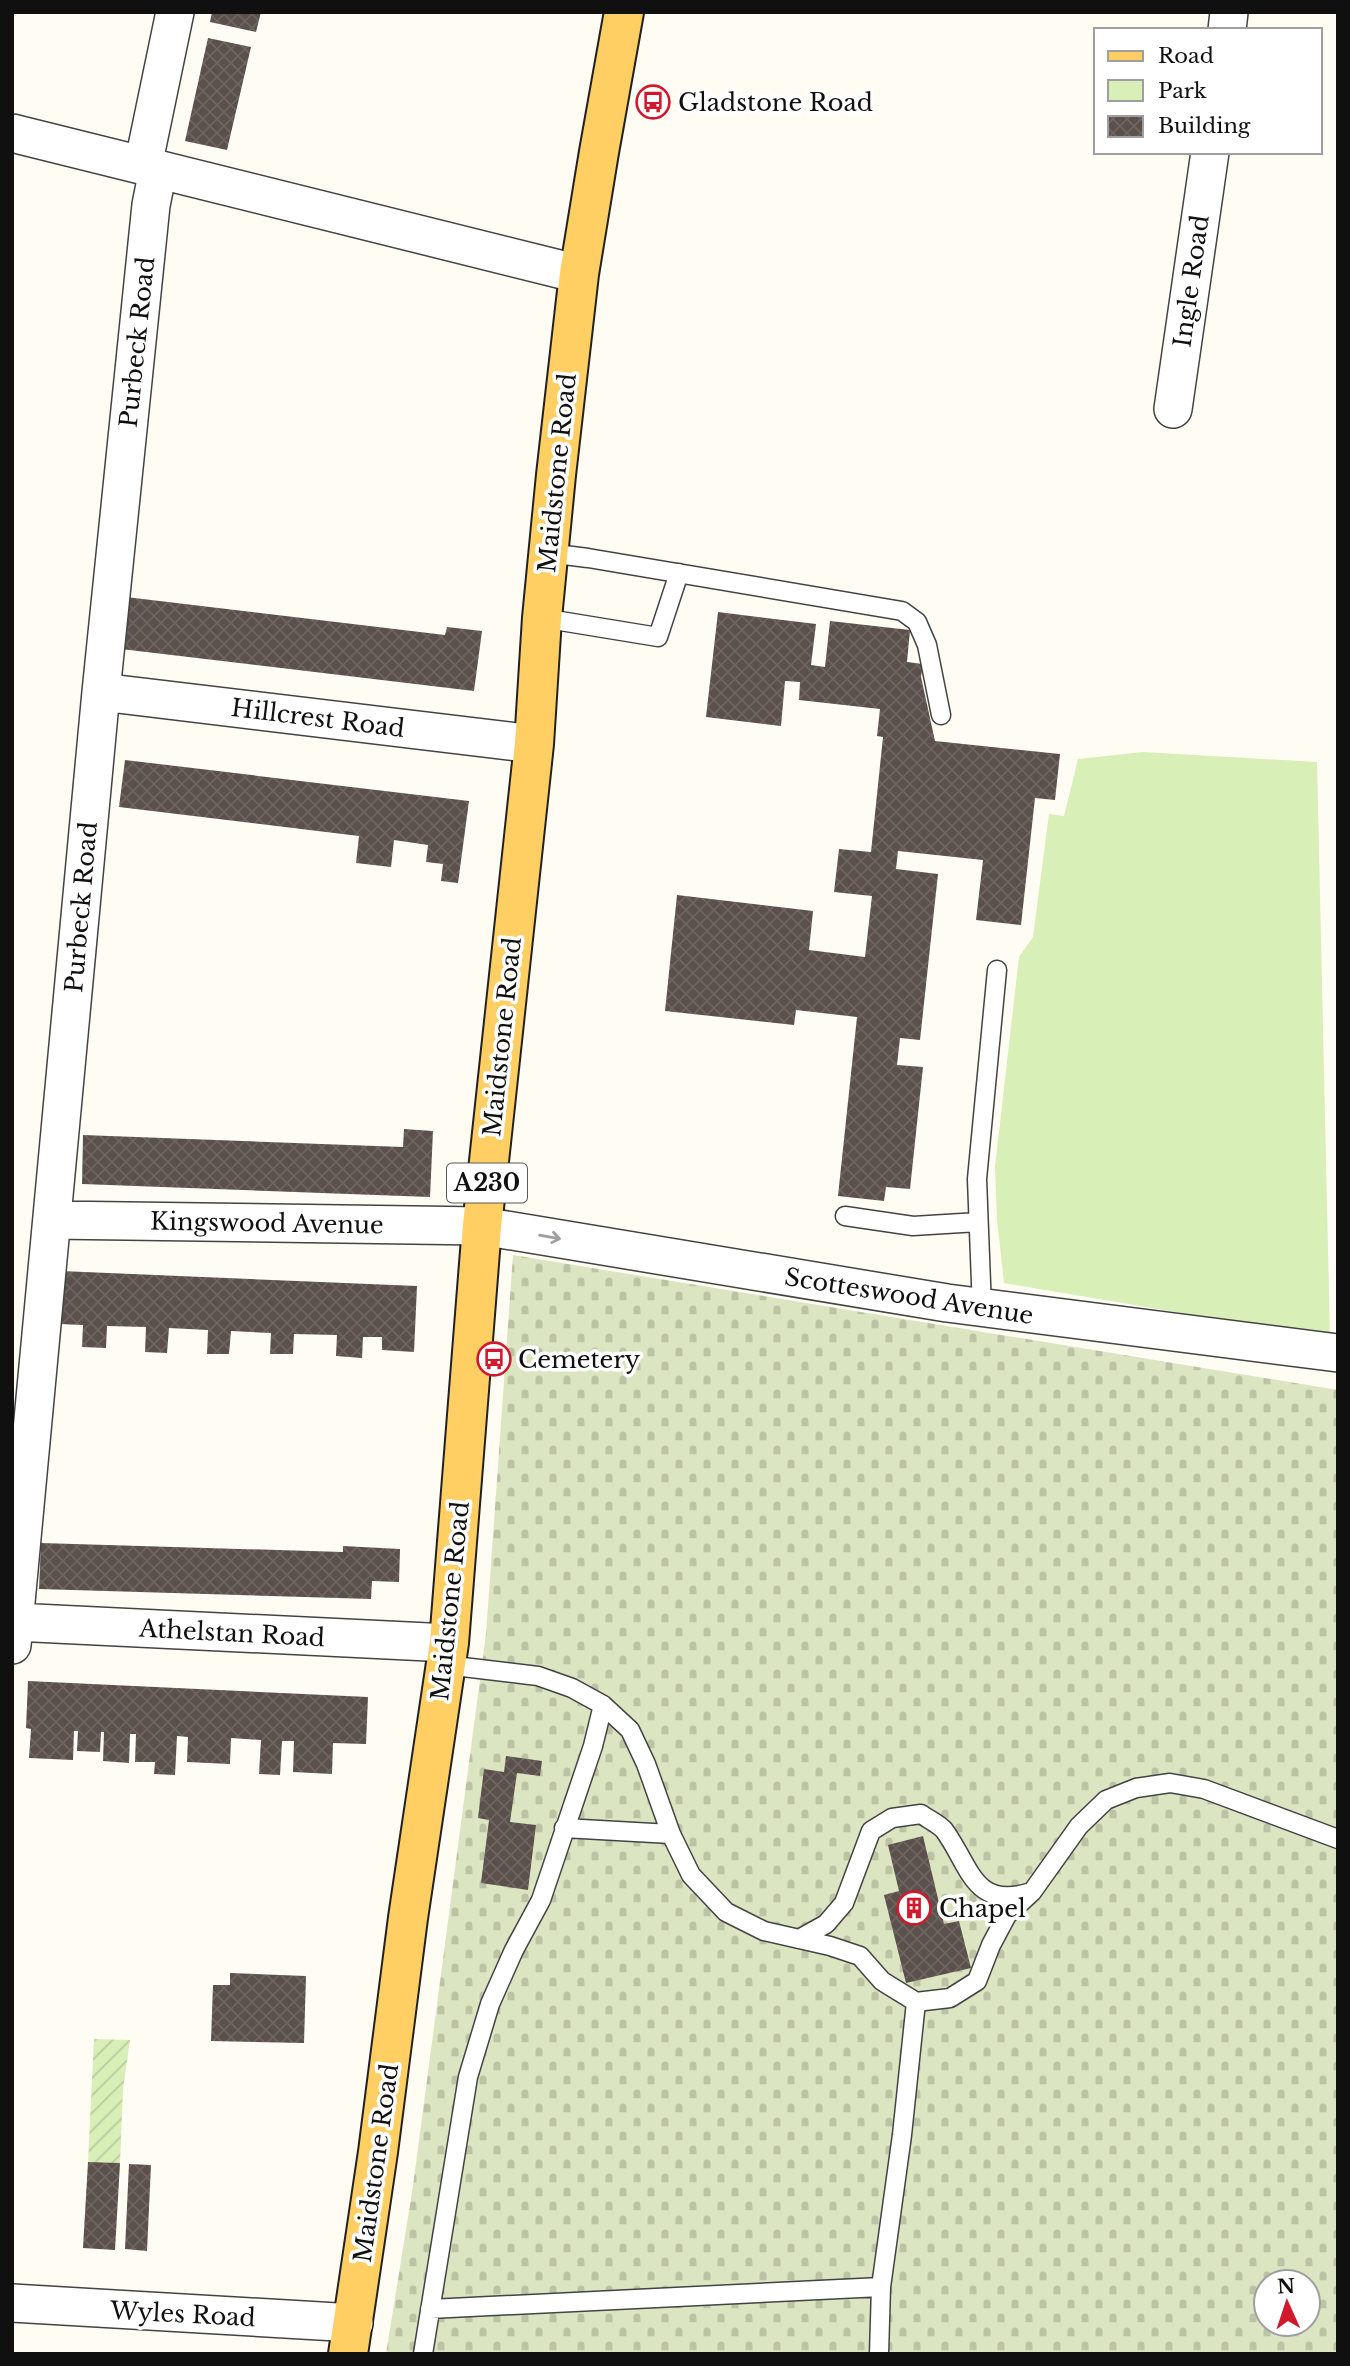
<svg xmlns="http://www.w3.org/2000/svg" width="1350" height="2366" font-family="'Libre Baskerville',serif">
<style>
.cemetery{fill:url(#cemetery-stones);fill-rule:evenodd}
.park{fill:#d8efb8}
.garden{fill:url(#garden-furrows)}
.building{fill:url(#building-cross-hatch)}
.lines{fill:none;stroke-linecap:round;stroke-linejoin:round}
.lane-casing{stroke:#434343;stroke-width:21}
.street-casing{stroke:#434343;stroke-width:40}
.primary-casing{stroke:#212121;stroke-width:42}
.lane{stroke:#fff;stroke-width:18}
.street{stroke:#fff;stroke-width:37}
.primary{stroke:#ffcf64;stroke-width:38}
.oneway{stroke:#9f9f9f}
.labels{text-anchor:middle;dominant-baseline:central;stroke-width:7;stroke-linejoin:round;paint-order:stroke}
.shield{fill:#fff;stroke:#585858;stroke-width:2}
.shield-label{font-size:23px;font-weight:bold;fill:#101010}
.poi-label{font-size:24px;fill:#101010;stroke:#fff;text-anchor:start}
.street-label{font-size:24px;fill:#101010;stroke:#fff}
</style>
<defs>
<pattern id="cemetery-stones" width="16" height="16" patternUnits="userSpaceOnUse" patternTransform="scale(1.75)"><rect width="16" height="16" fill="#dce5c1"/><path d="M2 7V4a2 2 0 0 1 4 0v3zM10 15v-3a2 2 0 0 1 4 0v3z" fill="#bcc3a5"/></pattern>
<pattern id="garden-furrows" width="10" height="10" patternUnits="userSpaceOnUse" patternTransform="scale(1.75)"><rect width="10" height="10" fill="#d8efb8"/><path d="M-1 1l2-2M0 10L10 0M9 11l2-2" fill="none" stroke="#b8cc9d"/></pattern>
<pattern id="building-cross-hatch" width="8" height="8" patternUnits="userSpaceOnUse" patternTransform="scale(1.75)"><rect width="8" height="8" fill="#5b504b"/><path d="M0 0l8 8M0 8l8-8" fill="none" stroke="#6d6561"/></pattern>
</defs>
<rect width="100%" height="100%" fill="#fffcf4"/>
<!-- cemetery -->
<path class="cemetery" d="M 513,1255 L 1338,1390 L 1338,2354 L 386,2354 L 413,2186 L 486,1634 ZM 1266,2282 L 1308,2282 L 1308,2324 L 1266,2324 Z"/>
<!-- park -->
<path class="park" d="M 1143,752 L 1317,762 L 1330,1338 L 1004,1283 L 997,1219 L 995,1167 L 1019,957 L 1033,937 L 1049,814 L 1064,816 L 1078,759 Z"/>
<!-- garden -->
<path class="garden" d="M 94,2039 L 130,2040 L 123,2089 L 120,2163 L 88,2162 Z"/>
<!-- building -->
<path class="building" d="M 212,12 L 261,12 L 256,32 L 210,22 Z
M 208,38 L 251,47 L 227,150 L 185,141 Z
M 126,597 L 445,635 L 447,627 L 482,631 L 474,691 L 121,649 Z
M 718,612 L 816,624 L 811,665 L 825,667 L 830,621 L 910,630 L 907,662 L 923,664 L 921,677 L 935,741 L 1060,754 L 1055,800 L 1035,798 L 1021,925 L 976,920 L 983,860 L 898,851 L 896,869 L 938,874 L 920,1040 L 900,1038 L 897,1065 L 923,1067 L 910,1189 L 886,1187 L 884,1201 L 838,1196 L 857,1017 L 796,1010 L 794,1025 L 665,1011 L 677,895 L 813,911 L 809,950 L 865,957 L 872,896 L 834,892 L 839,849 L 871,852 L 883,737 L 877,736 L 880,709 L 799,700 L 800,682 L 785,681 L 781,726 L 706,717 Z
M 125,760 L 469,801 L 458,883 L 441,881 L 443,864 L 426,862 L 428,845 L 394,840 L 391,867 L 356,863 L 359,836 L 119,807 Z
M 404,1129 L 433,1131 L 430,1197 L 82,1184 L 83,1135 L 403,1147 Z
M 61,1271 L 417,1286 L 414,1352 L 382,1350 L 382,1337 L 363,1337 L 362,1358 L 336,1356 L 337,1335 L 294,1334 L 293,1354 L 270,1354 L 271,1333 L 231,1331 L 229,1354 L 207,1354 L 208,1330 L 169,1328 L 167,1353 L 145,1352 L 146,1327 L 107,1326 L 106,1348 L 82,1347 L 83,1325 L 59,1324 Z
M 41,1543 L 343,1552 L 343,1546 L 400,1549 L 399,1582 L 372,1581 L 371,1599 L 39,1589 Z
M 28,1681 L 368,1697 L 366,1744 L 333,1743 L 332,1774 L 293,1772 L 294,1741 L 282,1741 L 280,1775 L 259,1774 L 261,1740 L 231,1738 L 230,1764 L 187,1762 L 188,1737 L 177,1736 L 175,1775 L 154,1774 L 155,1762 L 135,1762 L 136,1734 L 130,1734 L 129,1763 L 103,1761 L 104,1732 L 101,1732 L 100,1752 L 77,1751 L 78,1731 L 74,1731 L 73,1760 L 29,1758 L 31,1729 L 26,1728 Z
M 506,1756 L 542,1761 L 540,1776 L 517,1773 L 510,1822 L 536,1825 L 528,1890 L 481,1883 L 489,1820 L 478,1818 L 484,1769 L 504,1772 Z
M 923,1836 L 944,1924 L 959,1921 L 971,1968 L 906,1983 L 884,1895 L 899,1891 L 888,1845 Z
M 230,1973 L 306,1976 L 304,2043 L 211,2041 L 213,1985 L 230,1985 Z
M 88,2162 L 120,2163 L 115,2250 L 83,2248 Z
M 129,2164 L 151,2165 L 147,2251 L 125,2249 Z"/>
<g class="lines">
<defs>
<path id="lane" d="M 548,553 L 588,558 L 902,611 L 917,622 L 927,645 L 941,715
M 542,618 L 658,637 L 679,573
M 845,1216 L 913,1226 L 978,1222
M 982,1309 L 977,1179 L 997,970
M 446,1665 L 538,1676 L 572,1688 L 603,1705 L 630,1730 L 646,1764 L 671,1834 L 691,1875 L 726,1912 L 764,1931 L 830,1946 L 860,1956 L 882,1981 L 916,2002 L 950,1998 L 977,1981 L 991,1945 L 1007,1915 L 1032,1892 L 1079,1826 L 1106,1800 L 1136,1788 L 1170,1783 L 1204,1789 L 1338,1839
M 564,1828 L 671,1834
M 799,1939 L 826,1924 L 844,1903 L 871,1831 L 892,1818 L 921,1814 C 928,1819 939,1824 944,1830 C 970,1865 973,1909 1028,1893
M 430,2309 L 881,2287
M 423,2354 L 468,2077 L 490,2004 L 514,1950 L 541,1900 L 593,1746 L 603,1705
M 879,2354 L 881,2287 L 902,2135 L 916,2002"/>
<path id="street" d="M 1227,30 L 1229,12
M 12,133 L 579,274
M 143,166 L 175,12
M 1173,409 L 1210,152
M 101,692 L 534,744
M 52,1220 L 482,1226 L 947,1303 L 1338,1353
M 14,1622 L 449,1643
M 12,1645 L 101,692 L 151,205 L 158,170
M 12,2303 L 354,2323"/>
<path id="primary" d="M 348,2354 L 378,2152 L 408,1918 L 449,1643 L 482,1226 L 534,744 L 542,618 L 556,475 L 579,274 L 599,152 L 624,12"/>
</defs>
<!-- lane casing -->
<use href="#lane" class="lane-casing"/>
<!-- street casing -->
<use href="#street" class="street-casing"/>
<!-- primary casing -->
<use href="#primary" class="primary-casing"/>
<!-- lane -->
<use href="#lane" class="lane"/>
<!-- street -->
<use href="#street" class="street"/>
<!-- primary -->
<use href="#primary" class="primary"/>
</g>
<!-- one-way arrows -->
<defs><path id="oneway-shaft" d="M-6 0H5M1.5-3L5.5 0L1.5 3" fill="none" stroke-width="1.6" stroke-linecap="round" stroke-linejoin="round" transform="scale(1.75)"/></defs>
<use class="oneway" href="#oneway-shaft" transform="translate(550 1237) rotate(10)"/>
<!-- icons -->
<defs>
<symbol id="bus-ring" viewBox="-11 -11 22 22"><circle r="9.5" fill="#fff" stroke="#d1182d" stroke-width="1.5"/><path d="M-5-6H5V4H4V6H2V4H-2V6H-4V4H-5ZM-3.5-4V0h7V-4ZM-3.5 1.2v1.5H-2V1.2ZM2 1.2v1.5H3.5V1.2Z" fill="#d1182d"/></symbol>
<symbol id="building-ring" viewBox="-11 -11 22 22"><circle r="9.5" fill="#fff" stroke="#d1182d" stroke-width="1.5"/><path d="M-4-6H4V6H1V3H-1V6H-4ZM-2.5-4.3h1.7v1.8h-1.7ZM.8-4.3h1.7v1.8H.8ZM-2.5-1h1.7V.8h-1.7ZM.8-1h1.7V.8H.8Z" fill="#d1182d"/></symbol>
</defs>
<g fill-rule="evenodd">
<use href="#bus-ring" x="634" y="83" width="38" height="38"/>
<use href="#bus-ring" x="475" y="1340" width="38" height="38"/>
<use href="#building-ring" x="895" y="1889" width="38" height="38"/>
</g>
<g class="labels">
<!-- shield labels -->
<rect class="shield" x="447" y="1163.5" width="80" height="39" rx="5"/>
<g class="shield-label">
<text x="487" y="1183">A230</text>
</g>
<!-- poi labels -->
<g class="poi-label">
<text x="678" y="102">Gladstone Road</text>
<text x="518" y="1359">Cemetery</text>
<text x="939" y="1908">Chapel</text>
</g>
<!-- street labels -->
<g class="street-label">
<text transform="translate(1191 281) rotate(-82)">Ingle Road</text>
<text transform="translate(137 342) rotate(-84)">Purbeck Road</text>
<text transform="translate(557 473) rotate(-84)">Maidstone Road</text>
<text transform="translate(318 718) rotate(7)">Hillcrest Road</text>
<text transform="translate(81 907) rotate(-85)">Purbeck Road</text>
<text transform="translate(502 1037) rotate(-84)">Maidstone Road</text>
<text transform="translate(267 1223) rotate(1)">Kingswood Avenue</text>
<text transform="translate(909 1296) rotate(9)">Scotteswood Avenue</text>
<text transform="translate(450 1601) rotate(-84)">Maidstone Road</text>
<text transform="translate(232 1633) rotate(3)">Athelstan Road</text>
<text transform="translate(376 2163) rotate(-82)">Maidstone Road</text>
<text transform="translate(183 2314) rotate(3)">Wyles Road</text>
</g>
</g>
<!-- border -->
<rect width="1350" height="2366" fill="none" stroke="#101010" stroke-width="28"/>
<!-- legend -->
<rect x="1094" y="28" width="228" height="126" fill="#ffffff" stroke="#9f9f9f" stroke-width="2"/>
<rect x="1108" y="51" width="35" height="10" fill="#ffcf64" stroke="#9f9f9f" stroke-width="2"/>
<text x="1158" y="63" font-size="21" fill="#101010">Road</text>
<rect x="1108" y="80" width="35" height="21" fill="#d8efb8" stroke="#9f9f9f" stroke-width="2"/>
<text x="1158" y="98" font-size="21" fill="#101010">Park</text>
<rect x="1108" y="116" width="35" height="21" fill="url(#building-cross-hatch)" stroke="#9f9f9f" stroke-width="2"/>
<text x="1158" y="133" font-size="21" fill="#101010">Building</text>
<!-- north arrow -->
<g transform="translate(1287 2303) rotate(357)"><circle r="33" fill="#ffffff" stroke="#9f9f9f" stroke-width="2"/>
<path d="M0-5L12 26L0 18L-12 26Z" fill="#d1182d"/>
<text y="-10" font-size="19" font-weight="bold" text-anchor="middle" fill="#101010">N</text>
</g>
</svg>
